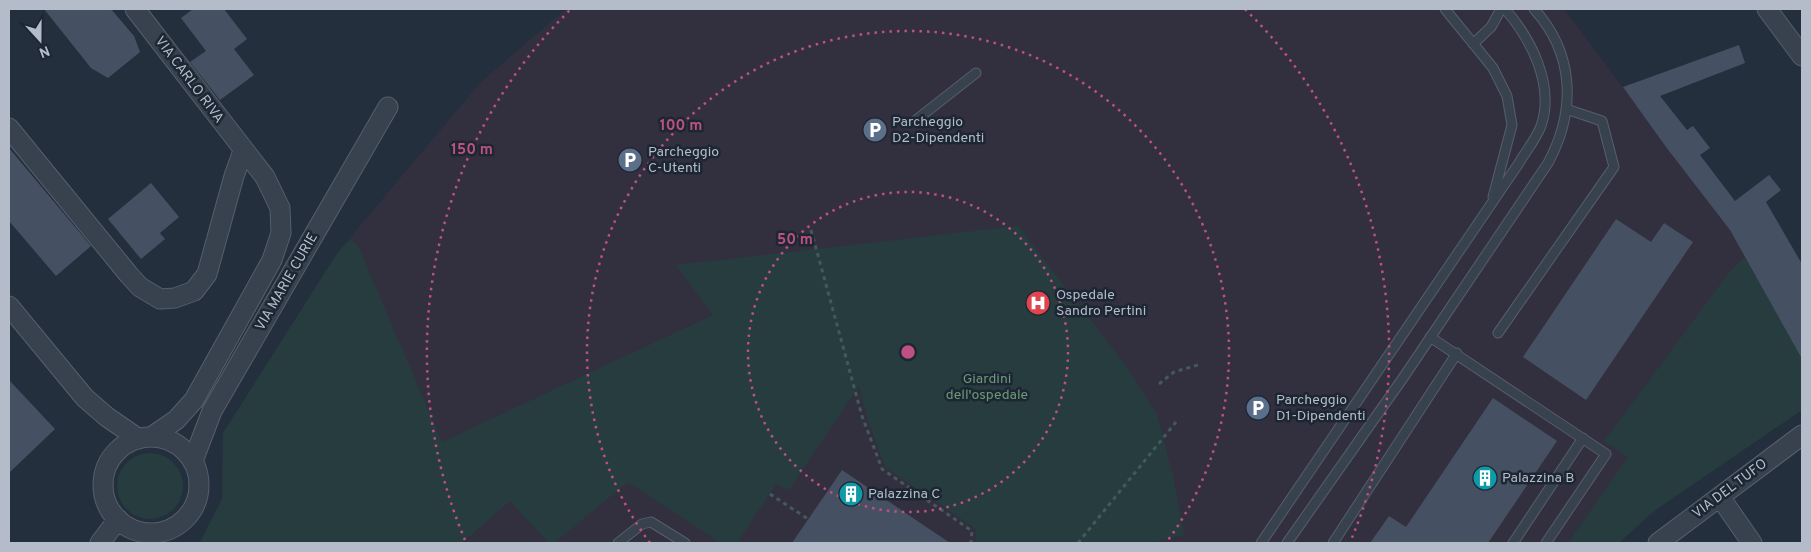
<svg xmlns="http://www.w3.org/2000/svg" width="1811" height="552" font-family="Overpass,sans-serif">
<style>
.medical{fill:#32303f}
.green{fill:#263c3f}
.building{fill:#455162}
.lines{fill:none;stroke-linecap:round;stroke-linejoin:round}
.service-casing{stroke:#565f6c;stroke-width:11}
.minor-casing{stroke:#565f6c;stroke-width:21}
.path{stroke:#44595c;stroke-width:3;stroke-dasharray:4 4;stroke-linecap:butt}
.service{stroke:#38414e;stroke-width:9}
.minor{stroke:#38414e;stroke-width:19}
.ring{fill:none;stroke:#bd5182;stroke-width:2.5;stroke-dasharray:2.5 5}
.labels{text-anchor:middle;dominant-baseline:central;stroke-width:5;stroke-linejoin:round;paint-order:stroke}
.street-label{font-size:14px;fill:#b4bcc9;stroke:#1d2633}
.poi-label{font-size:14px;fill:#b4bcc9;stroke:#1d2633;text-anchor:start}
.park-label{font-size:14px;fill:#6b9a76;stroke:#1d2633}
.centre{fill:#bd5182;stroke:#1d2633;stroke-width:2.5}
.ring-label{font-size:15px;text-anchor:middle;font-weight:bold;fill:#bd5182;stroke:#1d2633;stroke-width:5;stroke-linejoin:round;paint-order:stroke}
</style>
<rect width="100%" height="100%" fill="#242f3e"/>
<!-- medical -->
<path class="medical" d="M 566,9 L 1564,9 L 1730,230 L 1802,358 L 1802,410 L 1654,511 L 1619,543 L 200,543 L 222,499 L 223,433 L 338,252 L 481,82 Z"/>
<!-- green -->
<path class="green" d="M 1018,226 L 1124,363 L 1157,414 L 1173,476 L 1184,535 L 1149,543 L 975,543 L 976,529 L 885,467 L 868,420 L 859,386 L 789,490 L 776,484 L 737,543 L 721,543 L 628,482 L 554,543 L 549,543 L 510,501 L 462,543 L 200,543 L 222,499 L 223,433 L 338,252 L 350,239 L 358,246 L 442,442 L 713,315 L 676,265 Z
M 1745,257 L 1802,358 L 1802,410 L 1654,511 L 1619,543 L 1568,543 L 1628,457 L 1604,441 L 1728,274 Z
M117 486a33 33 0 1 1 66 0a33 33 0 1 1-66 0Z"/>
<!-- building -->
<path class="building" d="M 44,9 L 111,9 L 134,36 L 140,52 L 108,78 L 91,68 Z
M 193,9 L 224,9 L 247,39 L 234,49 L 254,75 L 220,100 L 190,62 L 206,51 L 181,18 Z
M 1739,45 L 1745,63 L 1660,96 L 1687,130 L 1693,126 L 1710,148 L 1700,155 L 1735,201 L 1769,175 L 1781,190 L 1766,202 L 1802,264 L 1802,359 L 1730,230 L 1666,147 L 1623,87 Z
M 9,148 L 91,246 L 56,276 L 9,221 Z
M 151,183 L 179,217 L 160,233 L 165,239 L 141,259 L 108,219 Z
M 1616,219 L 1651,242 L 1664,223 L 1693,242 L 1586,400 L 1523,357 Z
M 9,380 L 55,429 L 9,473 Z
M 1493,398 L 1557,441 L 1488,543 L 1370,543 L 1389,516 L 1406,527 Z
M 842,470 L 950,543 L 792,543 Z"/>
<g class="lines">
<defs>
<path id="service" d="M 1445,9 L 1493,68 L 1507,96 L 1512,125 L 1493,197
M 1473,44 L 1491,27 L 1501,9
M 916,120 L 976,73
M 1498,333 L 1614,167 L 1602,121 L 1566,109
M 1430,337 L 1606,454 L 1546,543
M 618,543 L 642,524 L 651,522 L 685,543
M 1261,543 L 1519,163 C 1526,151 1536,139 1541,126 C 1555,85 1531,39 1505,9
M 1287,543 L 1403,378 L 1548,163 C 1576,111 1575,54 1534,9
M 1333,543 L 1457,353
M 1513,543 L 1583,438"/>
<path id="minor" d="M 135,9 L 265,177 L 280,208 L 281,233 L 272,260 L 194,400 L 176,420 L 151,437
M 1767,9 L 1802,56
M 9,128 L 129,275 L 140,287 L 160,299 L 175,298 L 194,291 L 207,274 L 234,176 L 243,151
M 9,306 L 85,398 L 107,417 L 139,439
M103 485a48 48 0 1 1 96 0a48 48 0 1 1-96 0Z
M 193,461 L 212,411 L 388,107
M 1720,497 L 1752,543
M 100,543 L 118,519
M 1658,543 L 1802,435"/>
</defs>
<!-- service casing -->
<use href="#service" class="service-casing"/>
<!-- minor casing -->
<use href="#minor" class="minor-casing"/>
<!-- path -->
<path class="path" d="M 811,230 L 862,416 L 882,469 L 972,531 L 971,543
M 1159,384 L 1174,372 L 1198,365
M 770,494 L 808,519
M 1078,543 L 1176,422"/>
<!-- service -->
<use href="#service" class="service"/>
<!-- minor -->
<use href="#minor" class="minor"/>
</g>
<!-- distance rings -->
<g class="ring">
<circle cx="908" cy="352" r="160"/>
<path d="M650 543A321 321 0 1 1 1166 543"/>
<path d="M465 540A481 481 0 0 1 571 9M1245 9A481 481 0 0 1 1351 540"/>
</g>
<!-- icons -->
<defs>
<symbol id="parking-disc" viewBox="-11 -11 22 22"><circle r="9.5" fill="#5c6f8a" stroke="#1d2633"/><path d="M-3.5-5.5H1a3.5 3.5 0 0 1 0 7H-1V5.5H-3.5ZM-1-3.4V-.6H.8a1.4 1.4 0 0 0 0-2.8Z" fill="#fff"/></symbol>
<symbol id="hospital-disc" viewBox="-11 -11 22 22"><circle r="9.5" fill="#e0444e" stroke="#1d2633"/><path d="M-5-5h3v3.5h4V-5h3V5h-3V1.5h-4V5h-3Z" fill="#fff"/></symbol>
<symbol id="building-disc" viewBox="-11 -11 22 22"><circle r="9.5" fill="#0f9aa8" stroke="#1d2633"/><path d="M-4-6H4V6H1V3H-1V6H-4ZM-2.5-4.3h1.7v1.8h-1.7ZM.8-4.3h1.7v1.8H.8ZM-2.5-1h1.7V.8h-1.7ZM.8-1h1.7V.8H.8Z" fill="#fff"/></symbol>
</defs>
<g fill-rule="evenodd">
<use href="#parking-disc" x="861" y="116" width="28" height="28"/>
<use href="#parking-disc" x="616" y="146" width="28" height="28"/>
<use href="#hospital-disc" x="1024" y="289" width="28" height="28"/>
<use href="#parking-disc" x="1244" y="394" width="28" height="28"/>
<use href="#building-disc" x="1471" y="464" width="28" height="28"/>
<use href="#building-disc" x="837" y="480" width="28" height="28"/>
</g>
<g class="labels">
<!-- street labels -->
<g class="street-label">
<text transform="translate(189 80) rotate(53)">VIA CARLO RIVA</text>
<text transform="translate(287 282) rotate(-60)">VIA MARIE CURIE</text>
<text transform="translate(1730 489) rotate(-37)">VIA DEL TUFO</text>
</g>
<!-- poi labels -->
<g class="poi-label">
<text x="892" y="122">Parcheggio<tspan x="892" dy="16">D2-Dipendenti</tspan></text>
<text x="648" y="152">Parcheggio<tspan x="648" dy="16">C-Utenti</tspan></text>
<text x="1056" y="295">Ospedale<tspan x="1056" dy="16">Sandro Pertini</tspan></text>
<text x="1276" y="400">Parcheggio<tspan x="1276" dy="16">D1-Dipendenti</tspan></text>
<text x="1502" y="478">Palazzina B</text>
<text x="868" y="494">Palazzina C</text>
</g>
<!-- park labels -->
<g class="park-label">
<text x="987" y="379">Giardini<tspan x="987" dy="16">dell'ospedale</tspan></text>
</g>
</g>
<circle cx="908" cy="352" r="8" class="centre"/>
<g class="ring-label">
<text x="681" y="130">100 m</text>
<text x="472" y="154">150 m</text>
<text x="795" y="244">50 m</text>
</g>
<!-- border -->
<rect width="1811" height="552" fill="none" stroke="#b4bcc9" stroke-width="20"/>
<!-- north arrow -->
<g transform="translate(40 40) rotate(159)" stroke="#1d2633" stroke-width="4" paint-order="stroke">
<path d="M0-4L9 19L0 12L-9 19Z" fill="#b4bcc9"/>
<text y="-8" font-size="14" font-weight="bold" text-anchor="middle" fill="#b4bcc9">N</text>
</g>
</svg>
